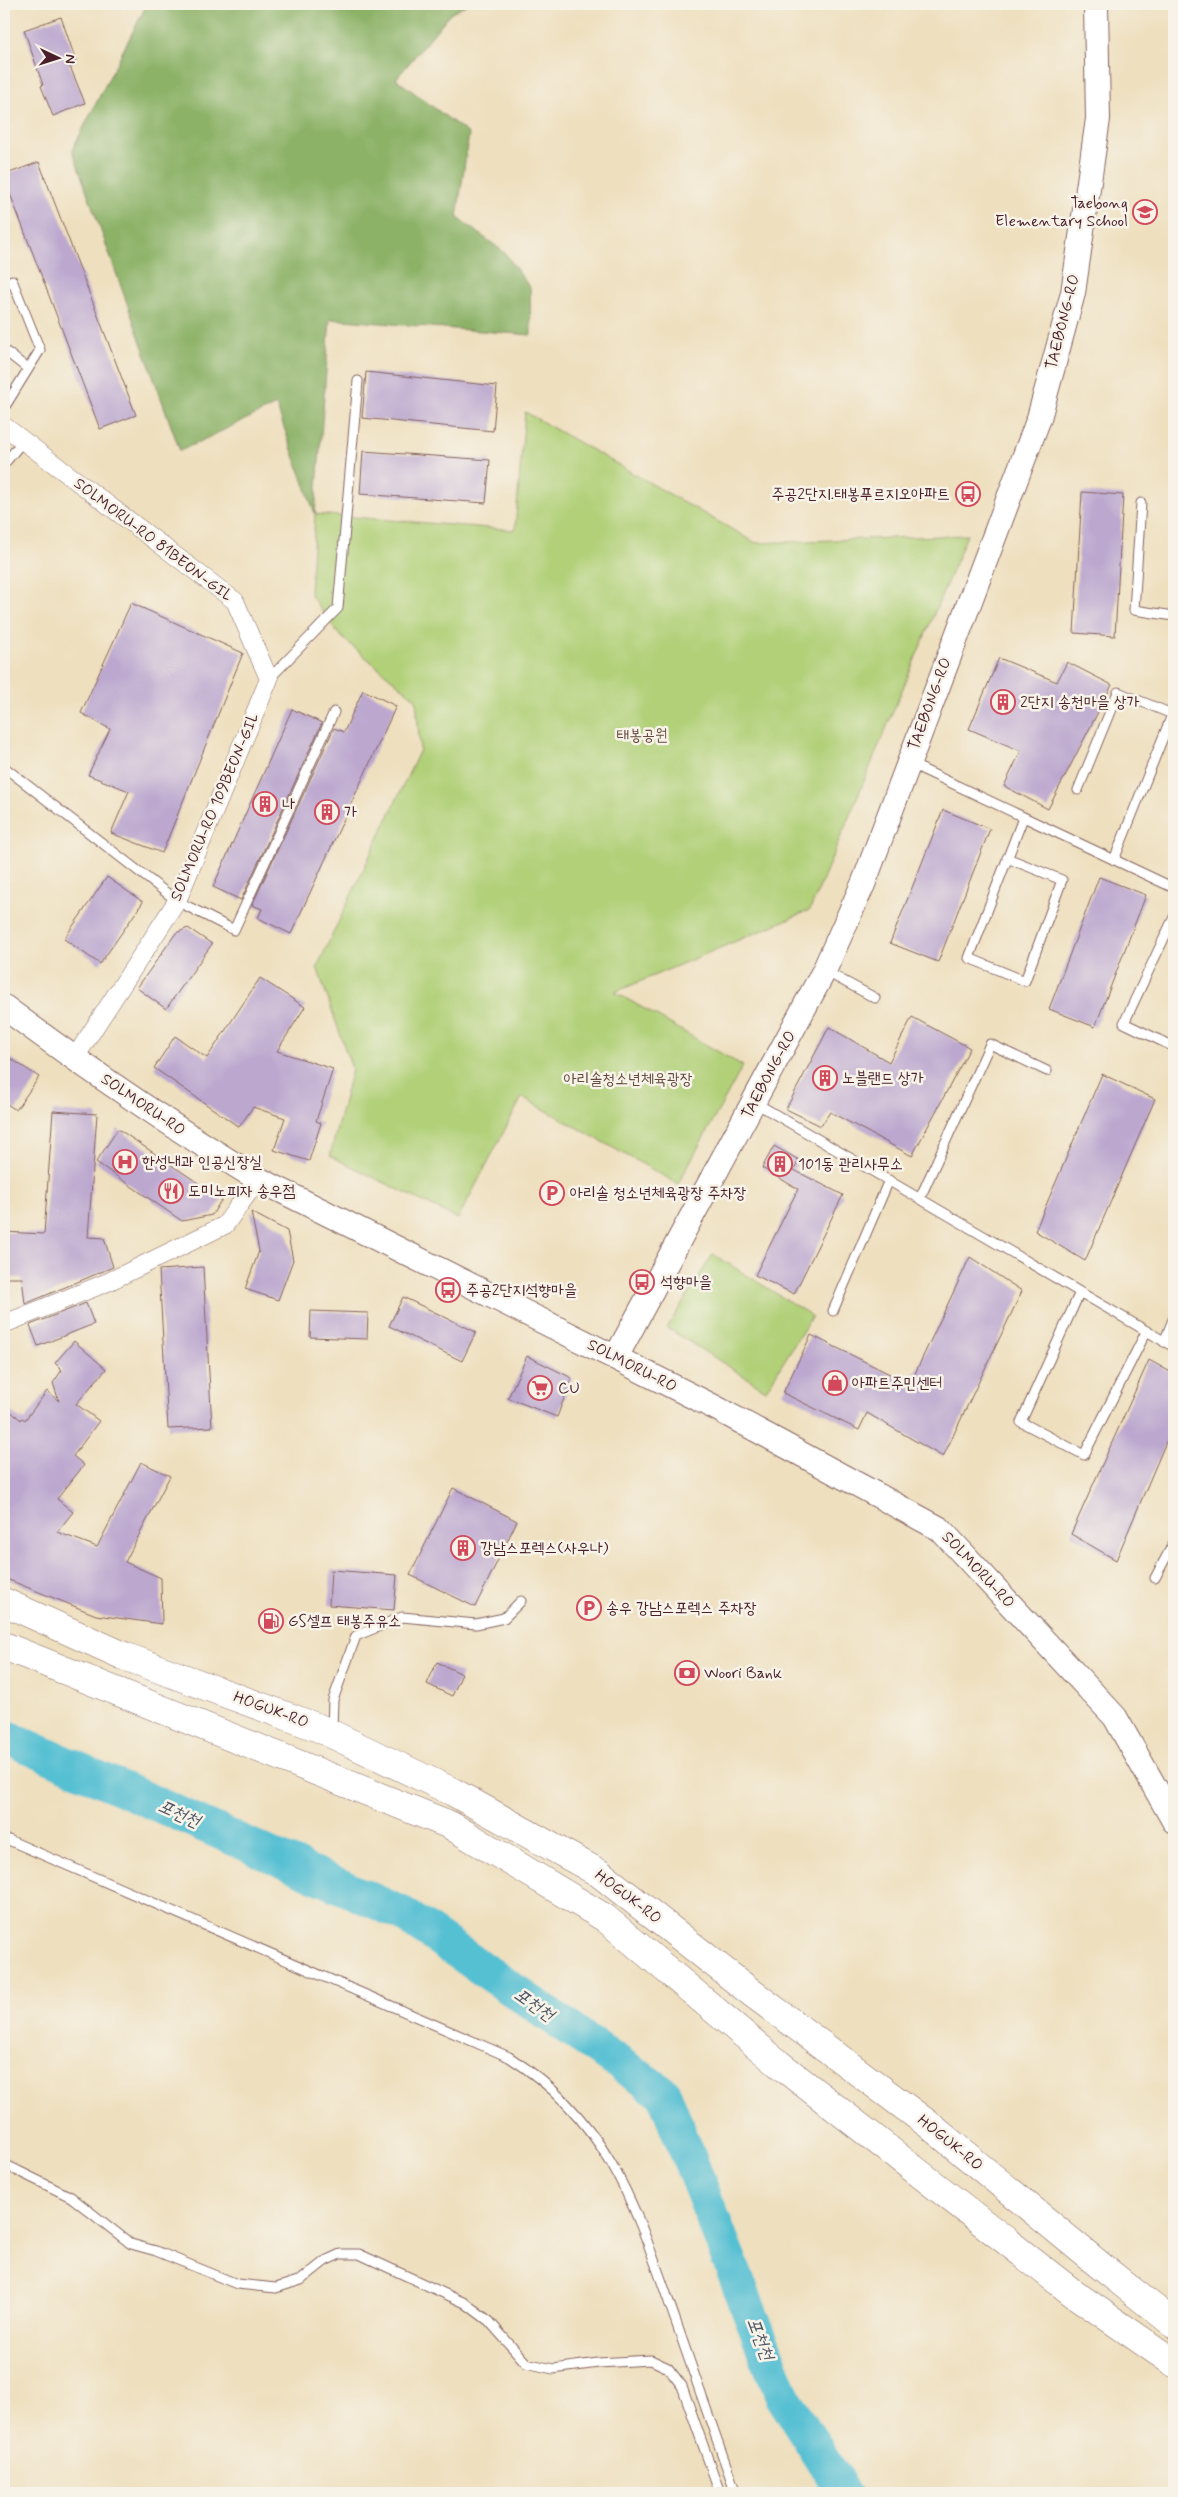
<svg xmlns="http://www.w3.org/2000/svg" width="1178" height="2497" font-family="Mynerve,'Poor Story',sans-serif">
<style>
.green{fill:#b1d078;stroke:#7e7852}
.forest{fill:#8cb268;stroke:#6b684a}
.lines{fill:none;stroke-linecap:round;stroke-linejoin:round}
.river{stroke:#57c0d3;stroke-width:35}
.building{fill:#bca7cf}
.service-casing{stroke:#83625e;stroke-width:11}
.minor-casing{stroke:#83625e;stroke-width:19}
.secondary-casing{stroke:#83625e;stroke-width:26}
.primary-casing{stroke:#83625e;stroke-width:29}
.service{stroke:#fff;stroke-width:9}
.minor{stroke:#fff;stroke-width:18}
.secondary{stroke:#fff;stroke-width:24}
.primary{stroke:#fff;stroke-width:28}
.labels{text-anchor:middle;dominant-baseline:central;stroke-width:5;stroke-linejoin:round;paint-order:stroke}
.poi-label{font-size:16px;fill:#4a1f2b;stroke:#f7f3e8;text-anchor:start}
.street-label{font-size:16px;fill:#4a1f2b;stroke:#f7f3e8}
.park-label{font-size:16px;fill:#644b3e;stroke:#f7f3e8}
.water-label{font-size:18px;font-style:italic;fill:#4f5766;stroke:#f7f3e8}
</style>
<rect width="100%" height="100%" fill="#f7f3e8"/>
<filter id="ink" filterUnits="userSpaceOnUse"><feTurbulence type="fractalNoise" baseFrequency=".02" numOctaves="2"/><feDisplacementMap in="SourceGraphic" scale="10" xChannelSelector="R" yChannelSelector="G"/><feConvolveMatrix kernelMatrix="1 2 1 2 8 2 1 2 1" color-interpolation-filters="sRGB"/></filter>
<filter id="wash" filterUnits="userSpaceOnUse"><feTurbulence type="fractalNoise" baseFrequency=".0096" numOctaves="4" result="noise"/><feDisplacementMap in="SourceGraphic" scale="20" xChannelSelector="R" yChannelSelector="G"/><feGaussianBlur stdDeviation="1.12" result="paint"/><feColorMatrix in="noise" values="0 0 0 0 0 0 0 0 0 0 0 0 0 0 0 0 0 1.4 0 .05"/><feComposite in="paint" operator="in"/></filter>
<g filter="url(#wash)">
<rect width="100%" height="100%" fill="#eedfbe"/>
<!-- green -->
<path class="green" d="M 525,412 L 756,543 L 967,535 L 810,910 L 615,992 L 743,1066 L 678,1184 L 522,1097 L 458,1219 L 330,1156 L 352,1069 L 317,967 L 420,750 L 416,699 L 339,635 L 310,594 L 315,514 L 515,530 Z
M 713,1254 L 812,1316 L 766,1390 L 667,1328 Z"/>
<!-- forest -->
<path class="forest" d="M 147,4 L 467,4 L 450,14 L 396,79 L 469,134 L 457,217 L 505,253 L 530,288 L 531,335 L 330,319 L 315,514 L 276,405 L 180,451 L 72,150 Z"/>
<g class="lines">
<!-- river -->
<path class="river" d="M 4,1736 L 403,1914 L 664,2094 L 783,2397 L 844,2493"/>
</g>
<g id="blocks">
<!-- building -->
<path class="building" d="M 61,17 L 76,61 L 69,64 L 85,103 L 53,116 L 41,86 L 43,85 L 24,30 Z
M 39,162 L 136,415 L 100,429 L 4,178 L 4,175 Z
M 366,372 L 497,386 L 493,431 L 362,418 Z
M 363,451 L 490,460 L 486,503 L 360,494 Z
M 1082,492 L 1123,495 L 1115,636 L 1074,633 Z
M 131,603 L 243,653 L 162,853 L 111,833 L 129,791 L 88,775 L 110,729 L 81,713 Z
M 999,658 L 1057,682 L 1067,662 L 1112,685 L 1048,809 L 1004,786 L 1021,751 L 969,729 Z
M 363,690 L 396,706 L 291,934 L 258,918 L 262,909 L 252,905 L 334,728 L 344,732 Z
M 292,709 L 322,723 L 241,900 L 213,887 Z
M 943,810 L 990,829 L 938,962 L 890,943 Z
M 107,877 L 143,902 L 100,964 L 64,939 Z
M 1099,877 L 1146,895 L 1095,1027 L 1049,1009 Z
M 188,928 L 212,944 L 166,1009 L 137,988 L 176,933 Z
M 260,978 L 305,1007 L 277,1051 L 333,1069 L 316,1121 L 321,1123 L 309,1161 L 274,1150 L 285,1118 L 253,1107 L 239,1127 L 154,1068 L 175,1036 L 207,1058 Z
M 912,1017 L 970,1048 L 912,1156 L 830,1112 L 821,1126 L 786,1109 L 829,1027 L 889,1062 Z
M 4,1054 L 39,1077 L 16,1110 L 4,1102 Z
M 1102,1074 L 1155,1099 L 1085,1261 L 1035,1231 Z
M 53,1111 L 97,1114 L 88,1237 L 104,1238 L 113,1267 L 25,1304 L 22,1278 L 4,1278 L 4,1232 L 44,1234 Z
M 118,1129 L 222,1199 L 212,1215 L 182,1221 L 96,1162 Z
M 774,1146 L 799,1160 L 794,1170 L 843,1195 L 794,1294 L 755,1275 L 798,1189 L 762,1168 Z
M 251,1212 L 287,1231 L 293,1260 L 278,1300 L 245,1289 L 259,1251 Z
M 970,1257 L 1022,1291 L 943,1457 L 867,1413 L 859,1430 L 783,1393 L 811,1335 L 910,1384 Z
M 203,1267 L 212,1427 L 168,1429 L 159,1270 Z
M 403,1297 L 476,1332 L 462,1361 L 389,1326 Z
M 86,1303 L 94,1324 L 38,1346 L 30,1325 Z
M 311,1311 L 368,1313 L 367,1339 L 310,1337 Z
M 74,1341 L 106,1369 L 76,1404 L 99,1421 L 73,1456 L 84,1465 L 57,1499 L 73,1512 L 57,1532 L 97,1547 L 141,1462 L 170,1476 L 125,1562 L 161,1578 L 162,1624 L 96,1615 L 4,1578 L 4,1406 L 21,1420 L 22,1418 L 25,1420 L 47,1391 L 59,1401 L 53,1383 L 62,1370 L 55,1363 Z
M 527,1356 L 572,1378 L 557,1417 L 508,1398 Z
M 1149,1360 L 1174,1374 L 1174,1423 L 1116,1560 L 1071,1534 Z
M 453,1488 L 517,1521 L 475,1607 L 410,1575 Z
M 331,1570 L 397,1575 L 394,1610 L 329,1605 Z
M 437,1662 L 462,1674 L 452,1696 L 427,1684 Z"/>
</g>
</g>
<g filter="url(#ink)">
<use href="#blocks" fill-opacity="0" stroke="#83625e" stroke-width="1"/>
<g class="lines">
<defs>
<path id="service" d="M 4,285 L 12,280 L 40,350 L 4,408
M 4,350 L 28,369
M 4,464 L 23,441
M 1141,503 L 1134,610 L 1174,616
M 269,679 L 338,608 L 358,381
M 909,763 L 1174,888
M 4,767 L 177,901 L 234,930 L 334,712
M 1078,790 L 1118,692 L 1172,714
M 1007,858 L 1062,880 L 1025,981 L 969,958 L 1023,818
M 1114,860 L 1174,710
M 1174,917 L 1124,1023 L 1174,1047
M 825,971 L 875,998
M 754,1102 L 1174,1347
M 920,1198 L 990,1044 L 1047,1071
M 1080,1292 L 1021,1422 L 1084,1455 L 1146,1332
M 833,1311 L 889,1180
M 1164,1342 L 1174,1317
M 1155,1578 L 1174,1542
M 332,1729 L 333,1700 L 356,1636 L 402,1617 L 476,1624 L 504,1618 L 521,1601
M 4,1838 L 509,2057 C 611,2121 637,2212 675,2319 C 695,2377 715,2435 736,2493
M 4,2164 L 71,2197 L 131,2244 L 156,2251 L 237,2284 L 276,2288 L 301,2280 L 325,2261 L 340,2254 L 359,2254 L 465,2303 L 489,2321 L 526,2363 L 553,2369 L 598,2363 L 651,2360 L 668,2368 L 682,2386 L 720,2493"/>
<path id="minor" d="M 4,426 L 235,601 L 269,679 L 177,901 L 74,1059
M 4,1324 L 108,1282 L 225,1225 L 258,1179"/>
<path id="secondary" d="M 4,1007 C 86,1068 171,1126 258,1179 L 716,1408 L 940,1529 L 1115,1717 L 1174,1821
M 616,1357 L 824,971 L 864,882 L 1039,418 L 1073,293 L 1098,119 L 1096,4"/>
<path id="primary" d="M 4,1602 L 124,1656 L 319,1728 L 453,1792 L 599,1873 L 752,1993 L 928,2124 L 1102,2267 L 1174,2324
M 4,1646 L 450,1825 L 605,1918 L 779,2064 L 1073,2293 L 1174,2363"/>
</defs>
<!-- service casing -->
<use href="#service" class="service-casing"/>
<!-- minor casing -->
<use href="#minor" class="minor-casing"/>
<!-- secondary casing -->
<use href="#secondary" class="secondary-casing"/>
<!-- primary casing -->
<use href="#primary" class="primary-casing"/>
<!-- service -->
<use href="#service" class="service"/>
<!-- minor -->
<use href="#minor" class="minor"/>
<!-- secondary -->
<use href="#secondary" class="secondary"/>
<!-- primary -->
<use href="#primary" class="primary"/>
</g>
</g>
<!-- icons -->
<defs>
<symbol id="school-ring" viewBox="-11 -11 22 22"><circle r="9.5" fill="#f7f3e8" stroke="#d1495b" stroke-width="1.5"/><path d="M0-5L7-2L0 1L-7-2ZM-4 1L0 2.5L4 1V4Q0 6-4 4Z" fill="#d1495b"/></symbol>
<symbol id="bus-ring" viewBox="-11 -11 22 22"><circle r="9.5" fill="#f7f3e8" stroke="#d1495b" stroke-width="1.5"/><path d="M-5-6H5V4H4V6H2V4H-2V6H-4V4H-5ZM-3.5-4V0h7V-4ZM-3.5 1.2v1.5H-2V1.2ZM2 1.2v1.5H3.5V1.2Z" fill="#d1495b"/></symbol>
<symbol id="building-ring" viewBox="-11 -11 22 22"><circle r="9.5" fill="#f7f3e8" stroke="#d1495b" stroke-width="1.5"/><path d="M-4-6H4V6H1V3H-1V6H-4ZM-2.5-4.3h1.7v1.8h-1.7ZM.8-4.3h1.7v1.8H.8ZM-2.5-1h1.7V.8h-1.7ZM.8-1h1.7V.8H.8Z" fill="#d1495b"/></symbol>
<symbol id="hospital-ring" viewBox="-11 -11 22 22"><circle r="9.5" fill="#f7f3e8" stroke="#d1495b" stroke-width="1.5"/><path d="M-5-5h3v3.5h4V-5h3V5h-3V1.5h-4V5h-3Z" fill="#d1495b"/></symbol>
<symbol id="restaurant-ring" viewBox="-11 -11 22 22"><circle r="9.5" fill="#f7f3e8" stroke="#d1495b" stroke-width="1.5"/><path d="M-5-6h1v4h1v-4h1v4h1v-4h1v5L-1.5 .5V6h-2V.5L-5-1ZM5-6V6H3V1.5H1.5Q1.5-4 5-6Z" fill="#d1495b"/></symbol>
<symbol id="parking-ring" viewBox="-11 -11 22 22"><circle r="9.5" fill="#f7f3e8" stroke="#d1495b" stroke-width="1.5"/><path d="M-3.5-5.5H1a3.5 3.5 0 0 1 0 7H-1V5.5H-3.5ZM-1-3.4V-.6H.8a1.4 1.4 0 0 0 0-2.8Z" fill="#d1495b"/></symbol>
<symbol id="shop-ring" viewBox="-11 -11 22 22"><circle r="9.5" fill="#f7f3e8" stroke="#d1495b" stroke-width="1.5"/><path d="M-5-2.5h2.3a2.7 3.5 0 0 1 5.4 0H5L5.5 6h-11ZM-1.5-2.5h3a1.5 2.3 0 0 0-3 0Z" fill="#d1495b"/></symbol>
<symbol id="supermarket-ring" viewBox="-11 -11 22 22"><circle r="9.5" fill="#f7f3e8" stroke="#d1495b" stroke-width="1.5"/><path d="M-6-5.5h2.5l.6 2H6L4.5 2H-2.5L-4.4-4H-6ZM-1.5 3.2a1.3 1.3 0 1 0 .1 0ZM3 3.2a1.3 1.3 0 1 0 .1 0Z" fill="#d1495b"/></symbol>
<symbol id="fuel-ring" viewBox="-11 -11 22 22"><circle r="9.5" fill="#f7f3e8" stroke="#d1495b" stroke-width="1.5"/><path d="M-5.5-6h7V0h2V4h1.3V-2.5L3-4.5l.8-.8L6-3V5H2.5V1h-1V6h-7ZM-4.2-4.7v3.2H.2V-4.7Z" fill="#d1495b"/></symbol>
<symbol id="bank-ring" viewBox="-11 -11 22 22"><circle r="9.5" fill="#f7f3e8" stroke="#d1495b" stroke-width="1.5"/><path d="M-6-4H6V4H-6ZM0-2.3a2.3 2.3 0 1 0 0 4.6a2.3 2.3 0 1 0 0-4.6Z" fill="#d1495b"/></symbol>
</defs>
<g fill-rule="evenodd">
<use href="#school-ring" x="1131" y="198" width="28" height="28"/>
<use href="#bus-ring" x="954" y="480" width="28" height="28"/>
<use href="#building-ring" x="989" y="688" width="28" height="28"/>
<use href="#building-ring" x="251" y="790" width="28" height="28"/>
<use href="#building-ring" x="313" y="798" width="28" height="28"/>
<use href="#building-ring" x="811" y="1064" width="28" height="28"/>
<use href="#hospital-ring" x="111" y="1148" width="28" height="28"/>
<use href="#building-ring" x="766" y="1150" width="28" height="28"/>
<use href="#restaurant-ring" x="157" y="1177" width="28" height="28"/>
<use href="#parking-ring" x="538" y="1179" width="28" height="28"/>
<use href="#bus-ring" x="628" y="1268" width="28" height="28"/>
<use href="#bus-ring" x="434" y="1276" width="28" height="28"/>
<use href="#shop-ring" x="821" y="1369" width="28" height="28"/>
<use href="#supermarket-ring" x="526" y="1374" width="28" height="28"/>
<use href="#building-ring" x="449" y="1534" width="28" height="28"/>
<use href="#parking-ring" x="575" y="1594" width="28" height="28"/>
<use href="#fuel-ring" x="257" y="1607" width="28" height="28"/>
<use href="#bank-ring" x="673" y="1659" width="28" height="28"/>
</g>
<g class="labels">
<!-- poi labels -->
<g class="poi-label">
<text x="1128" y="203" text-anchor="end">Taebong<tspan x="1128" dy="18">Elementary School</tspan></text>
<text x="950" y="494" text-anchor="end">주공2단지.태봉푸르지오아파트</text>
<text x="1020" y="702">2단지 송천마을 상가</text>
<text x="282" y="804">나</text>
<text x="344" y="812">가</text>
<text x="842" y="1078">노블랜드 상가</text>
<text x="142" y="1162">한성내과 인공신장실</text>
<text x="798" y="1164">101동 관리사무소</text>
<text x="188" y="1191">도미노피자 송우점</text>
<text x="570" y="1193">아리솔 청소년체육광장 주차장</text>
<text x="660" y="1282">석향마을</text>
<text x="466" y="1290">주공2단지석향마을</text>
<text x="852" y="1383">아파트주민센터</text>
<text x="558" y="1388">CU</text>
<text x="480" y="1548">강남스포렉스(사우나)</text>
<text x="606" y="1608">송우 강남스포렉스 주차장</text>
<text x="288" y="1621">GS셀프 태봉주유소</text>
<text x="704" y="1673">Woori Bank</text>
</g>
<!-- street labels -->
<g class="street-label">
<text transform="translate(1063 322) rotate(-76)">TAEBONG-RO</text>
<text transform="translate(153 540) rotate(37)">SOLMORU-RO 81BEON-GIL</text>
<text transform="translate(930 704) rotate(-70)">TAEBONG-RO</text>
<text transform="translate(215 807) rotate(-67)">SOLMORU-RO 109BEON-GIL</text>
<text transform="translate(769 1075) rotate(-62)">TAEBONG-RO</text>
<text transform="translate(143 1105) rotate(34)">SOLMORU-RO</text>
<text transform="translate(632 1366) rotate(27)">SOLMORU-RO</text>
<text transform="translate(978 1570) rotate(47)">SOLMORU-RO</text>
<text transform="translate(271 1710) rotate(20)">HOGUK-RO</text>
<text transform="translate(628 1897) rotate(37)">HOGUK-RO</text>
<text transform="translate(950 2143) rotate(39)">HOGUK-RO</text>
</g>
<!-- park labels -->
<g class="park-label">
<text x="642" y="735">태봉공원</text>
<text x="628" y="1079">아리솔청소년체육광장</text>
</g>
<!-- water labels -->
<g class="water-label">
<text transform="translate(179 1814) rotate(24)">포천천</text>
<text transform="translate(534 2005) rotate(35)">포천천</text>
<text transform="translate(760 2339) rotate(69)">포천천</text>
</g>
</g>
<!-- margin -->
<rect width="1178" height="2497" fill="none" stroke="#f7f3e8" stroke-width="20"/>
<!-- north arrow -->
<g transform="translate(58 58) rotate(94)" stroke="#f7f3e8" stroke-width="4" paint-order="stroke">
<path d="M0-4L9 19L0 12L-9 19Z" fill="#4a1f2b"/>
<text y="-8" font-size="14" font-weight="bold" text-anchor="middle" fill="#4a1f2b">N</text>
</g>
</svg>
